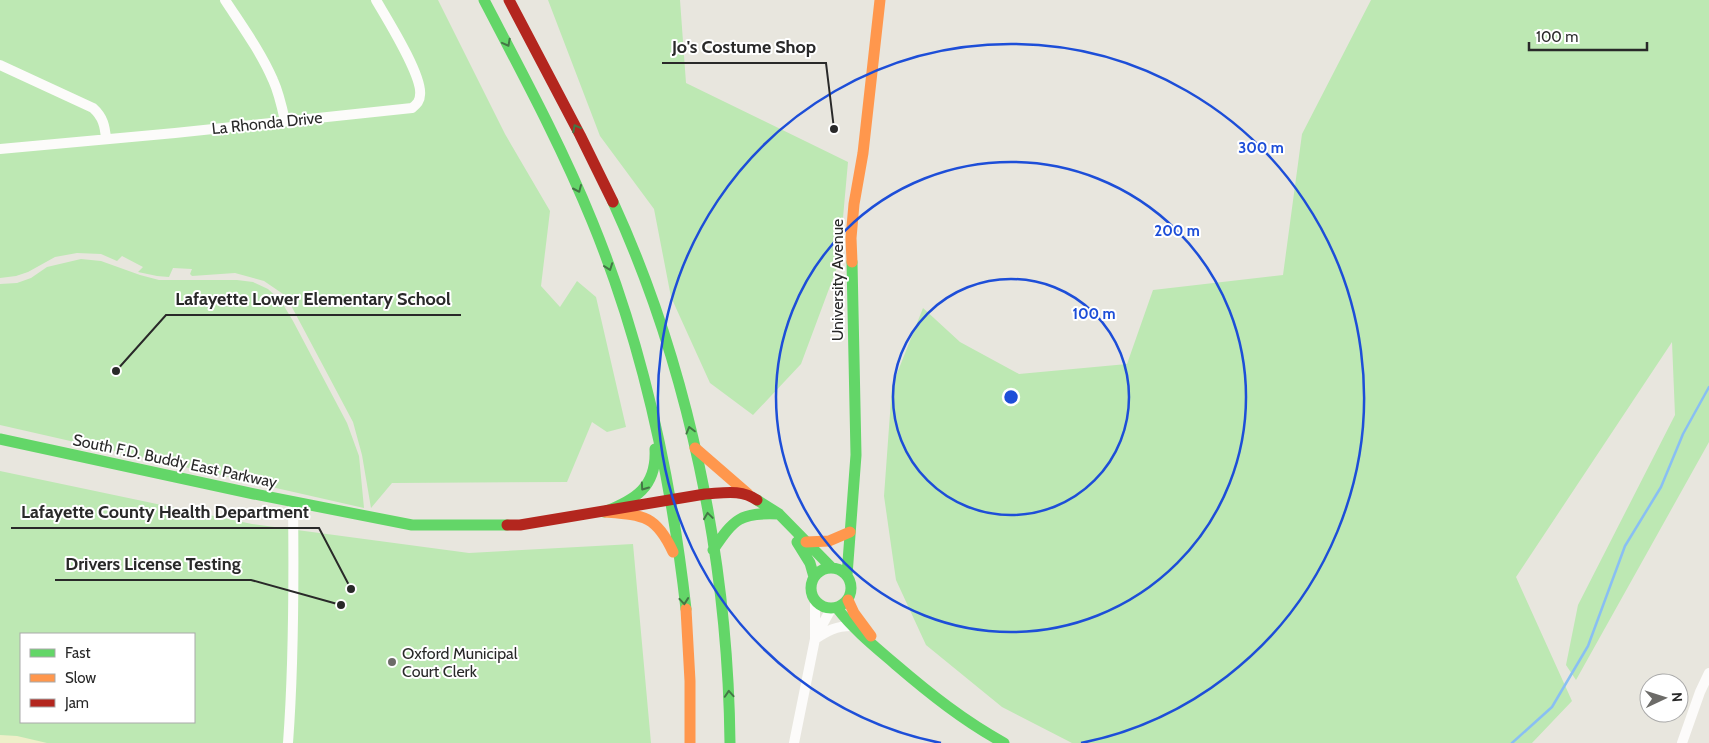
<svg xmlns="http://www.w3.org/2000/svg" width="1709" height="743" font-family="Cabin,sans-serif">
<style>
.green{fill:#bde8b3;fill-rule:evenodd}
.sand{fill:#eeefc9}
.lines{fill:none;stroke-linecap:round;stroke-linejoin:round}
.stream{stroke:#89bff3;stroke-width:2.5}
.street{stroke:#fcfbfa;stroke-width:10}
.fast{stroke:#63d668;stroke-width:11}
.slow{stroke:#ff974d;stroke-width:11}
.jam{stroke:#b3261e;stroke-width:11}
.oneway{stroke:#437745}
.ring{fill:none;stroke:#1d4ed8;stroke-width:2.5}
.poi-dot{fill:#6c6b68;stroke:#fff;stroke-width:2}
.labels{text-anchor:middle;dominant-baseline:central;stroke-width:4;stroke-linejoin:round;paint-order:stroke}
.street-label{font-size:16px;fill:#292929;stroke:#fff}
.poi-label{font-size:16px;fill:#292929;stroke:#fff;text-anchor:start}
.centre{fill:#1d4ed8;stroke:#fff;stroke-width:2.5}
.ring-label{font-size:15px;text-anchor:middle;font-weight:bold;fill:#1d4ed8;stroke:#fff;stroke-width:4;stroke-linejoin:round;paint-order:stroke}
.leader{fill:none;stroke:#292929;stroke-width:2}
.callout-dot{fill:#292929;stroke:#fff;stroke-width:2}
.callout-label{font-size:18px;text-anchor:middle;font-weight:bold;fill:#292929;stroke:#fff;stroke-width:4;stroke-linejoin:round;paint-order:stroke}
</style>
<rect width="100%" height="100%" fill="#e8e6de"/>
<!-- green -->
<path class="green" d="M 0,0 L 438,0 L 505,134 L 550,211 L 541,286 L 560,307 L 577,281 L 596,297 L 626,427 L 607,432 L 592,422 L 567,482 L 392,483 L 371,508 L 362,455 L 353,422 L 286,296 L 264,281 L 235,273 L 192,276 L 190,274 L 192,269 L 173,268 L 169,277 L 157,276 L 138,272 L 143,267 L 122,256 L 117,261 L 101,254 L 77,253 L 55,257 L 28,272 L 16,276 L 0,278 Z
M 548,0 L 680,0 L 686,83 L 848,162 L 839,262 L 801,364 L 753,415 L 710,383 L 671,297 L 654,209 L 600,136 Z
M 1371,0 L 1709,0 L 1709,442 L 1576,680 L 1566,665 L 1578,605 L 1675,415 L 1672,342 L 1516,577 L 1572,701 L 1532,743 L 1072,743 L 1002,707 L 926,645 L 896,580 L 884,496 L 892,386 L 923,308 L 960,342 L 1019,374 L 1127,364 L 1153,290 L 1283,275 L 1302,134 Z
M 81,259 L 101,261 L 140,275 L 159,280 L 237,280 L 253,282 L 268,289 L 281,301 L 293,321 L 347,423 L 359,456 L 364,508 L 0,425 L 0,284 L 17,283 L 31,278 L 47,267 Z
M 0,471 L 252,524 L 469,553 L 633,544 L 651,743 L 0,743 ZM 21,634 L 194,634 L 194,722 L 21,722 Z"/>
<!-- sand -->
<path class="sand" d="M 0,735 L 17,736 L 47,743 L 0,743 Z"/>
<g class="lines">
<!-- stream -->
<path class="stream" d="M 1512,743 L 1552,707 L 1588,646 L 1625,546 L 1661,487 L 1683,434 L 1709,387"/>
<!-- street -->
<path class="street" d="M 225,0 C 242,26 261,52 273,80 C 279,93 282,107 285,121
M 0,65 L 93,108 C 103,117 105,126 106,139
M 0,149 L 175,133 L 412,108 C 417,104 420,101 420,95 C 423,76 387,19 376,0
M 815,638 L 831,609
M 815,639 C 827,631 836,626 851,626
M 288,743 C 294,663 294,582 293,502
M 794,743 L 815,639 L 815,600
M 1682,743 L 1700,692 L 1709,673"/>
<!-- fast -->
<path class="fast" d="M 484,0 C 522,73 561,145 592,221 C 643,345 671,476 686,609
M 613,202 C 689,368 728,560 730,743
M 0,439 L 254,494 L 412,525 L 507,525
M 757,500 L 779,514 L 831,567
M 604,512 C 635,500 657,487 655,449
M 797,542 L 810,563 L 814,577
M 713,550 C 734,519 740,512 779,514
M811 588a20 20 0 1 1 40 0a20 20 0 1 1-40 0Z
M 847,575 L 856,455 L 852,262
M 837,608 C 854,630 874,646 895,664 C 930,694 964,721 1004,743"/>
<!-- slow -->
<path class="slow" d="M 852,262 L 851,238 L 854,204 L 863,153 L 880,0
M 695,448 L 748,494
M 605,512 C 643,515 656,515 673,552
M 806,542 L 829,541 L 850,532
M 848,600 L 854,613 L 871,636
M 686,609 L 690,681 L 690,743"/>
<!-- jam -->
<path class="jam" d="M 509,0 L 580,135 L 613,202
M 507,525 L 520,525 L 705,494 C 724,493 741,489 757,500"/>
</g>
<!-- one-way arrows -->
<defs><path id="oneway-chevron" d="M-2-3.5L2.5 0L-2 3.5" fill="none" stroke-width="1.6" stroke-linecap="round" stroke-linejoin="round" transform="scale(1.25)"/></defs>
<g class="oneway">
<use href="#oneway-chevron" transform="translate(507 43) rotate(62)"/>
<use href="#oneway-chevron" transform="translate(576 128) rotate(-118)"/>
<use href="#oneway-chevron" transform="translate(578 189) rotate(66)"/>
<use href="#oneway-chevron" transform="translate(609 267) rotate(70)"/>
<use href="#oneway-chevron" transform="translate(690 430) rotate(-105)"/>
<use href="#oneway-chevron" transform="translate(644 487) rotate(125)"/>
<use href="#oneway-chevron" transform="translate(708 516) rotate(-98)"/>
<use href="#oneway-chevron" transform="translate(684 601) rotate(85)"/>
<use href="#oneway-chevron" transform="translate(729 694) rotate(-94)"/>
</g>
<!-- distance rings -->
<g class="ring">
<circle cx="1011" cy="397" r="118"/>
<circle cx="1011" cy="397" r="235"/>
<path d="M941 743A353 353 0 1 1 1081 743"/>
</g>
<!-- markers -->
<circle class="poi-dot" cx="392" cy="662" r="5"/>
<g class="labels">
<!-- street labels -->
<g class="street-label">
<text transform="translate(267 123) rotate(-6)">La Rhonda Drive</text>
<text transform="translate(837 280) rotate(-90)">University Avenue</text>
<text transform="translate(175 461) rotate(12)">South F.D. Buddy East Parkway</text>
</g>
<!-- poi labels -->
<g class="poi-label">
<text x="402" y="653">Oxford Municipal<tspan x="402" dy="18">Court Clerk</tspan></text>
</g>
</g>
<circle cx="1011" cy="397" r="8" class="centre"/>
<g class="ring-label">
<text x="1261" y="153">300 m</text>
<text x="1177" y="236">200 m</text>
<text x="1094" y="319">100 m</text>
</g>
<!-- callouts -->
<path class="leader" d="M834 129L826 63H662M116 371L166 315H461M351 589L319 528H11M341 605L251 580H55"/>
<g class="callout-dot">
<circle cx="834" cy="129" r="5"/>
<circle cx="116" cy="371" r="5"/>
<circle cx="351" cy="589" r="5"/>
<circle cx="341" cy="605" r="5"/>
</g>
<g class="callout-label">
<text x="744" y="53">Jo's Costume Shop</text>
<text x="313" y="305">Lafayette Lower Elementary School</text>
<text x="165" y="518">Lafayette County Health Department</text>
<text x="153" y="570">Drivers License Testing</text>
</g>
<!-- legend -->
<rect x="20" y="633" width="175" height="90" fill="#ffffff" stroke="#a9a9a9"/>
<rect x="30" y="649" width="25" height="8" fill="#63d668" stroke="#a9a9a9"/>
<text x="65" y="658" font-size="15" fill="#292929">Fast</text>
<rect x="30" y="674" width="25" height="8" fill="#ff974d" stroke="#a9a9a9"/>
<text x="65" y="683" font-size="15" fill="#292929">Slow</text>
<rect x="30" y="699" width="25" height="8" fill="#b3261e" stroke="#a9a9a9"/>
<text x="65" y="708" font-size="15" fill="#292929">Jam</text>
<!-- north arrow -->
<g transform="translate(1664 698) rotate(86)"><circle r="24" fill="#ffffff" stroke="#a9a9a9"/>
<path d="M0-4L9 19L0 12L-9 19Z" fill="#6c6b68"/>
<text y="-8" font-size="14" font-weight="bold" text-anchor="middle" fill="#292929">N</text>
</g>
<!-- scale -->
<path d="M1529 42v8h118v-8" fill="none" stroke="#292929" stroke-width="2.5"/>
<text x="1536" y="42" font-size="15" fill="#292929" stroke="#ffffff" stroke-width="4" paint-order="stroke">100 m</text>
</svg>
